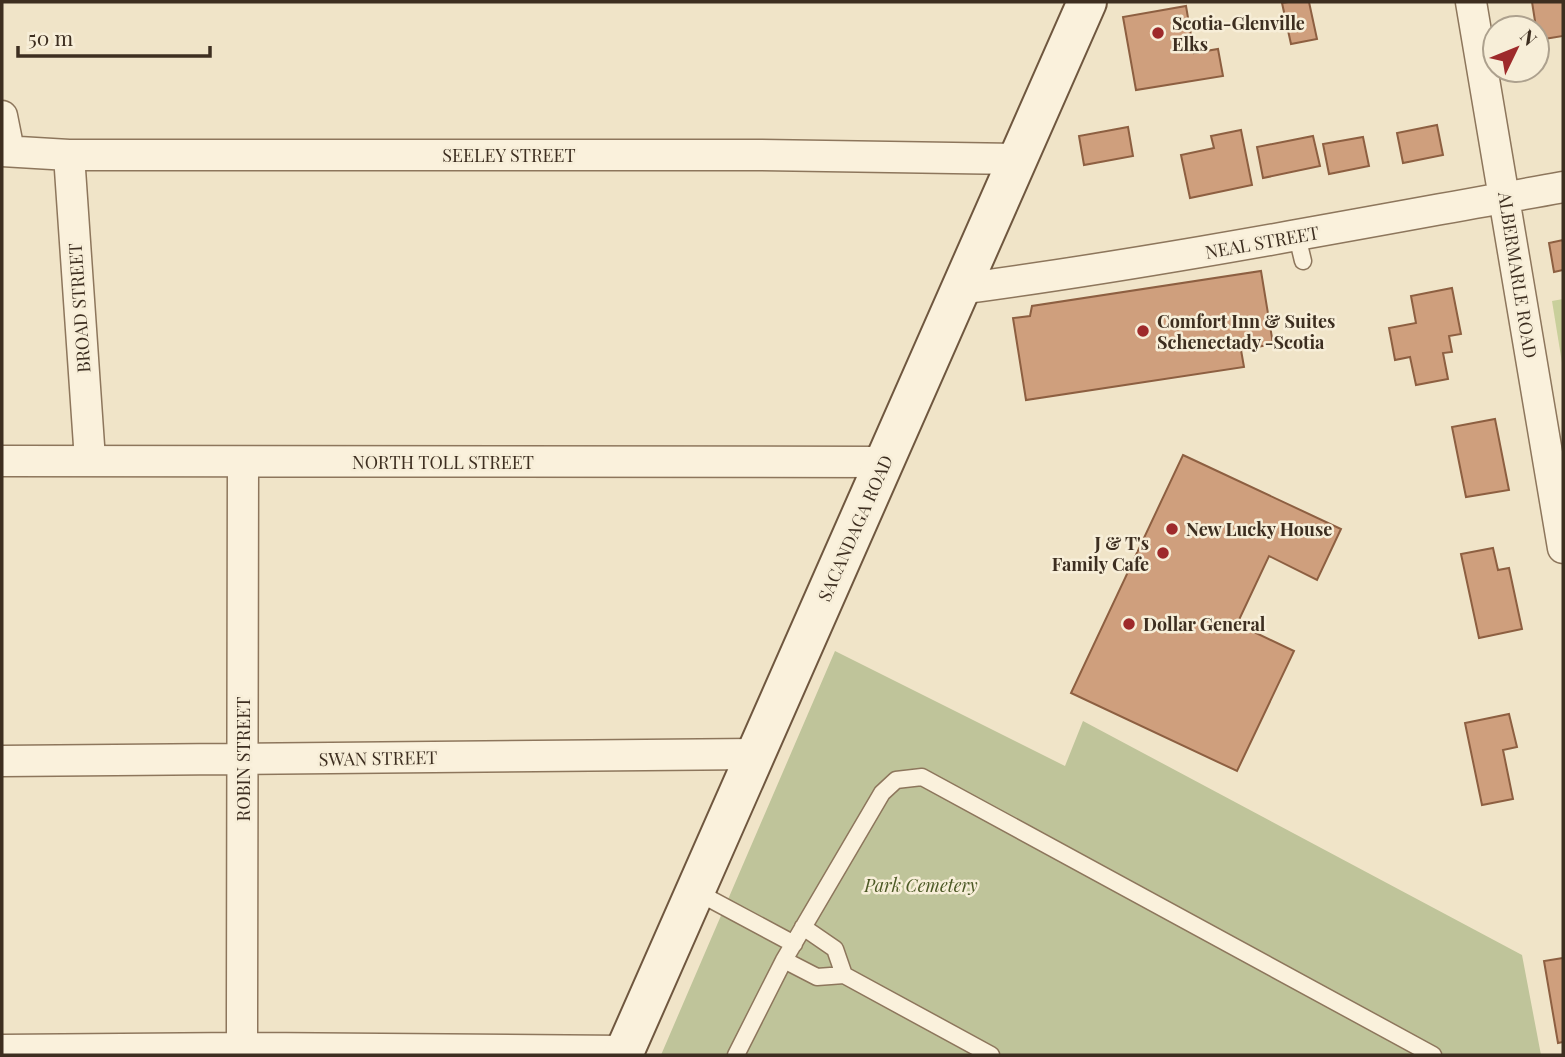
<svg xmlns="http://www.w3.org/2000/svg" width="1565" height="1057" font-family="'Playfair Display',serif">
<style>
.green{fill:#c9cf9b}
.cemetery{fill:#bfc49a}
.building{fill:#cf9f7d;stroke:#8d5f41;stroke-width:2}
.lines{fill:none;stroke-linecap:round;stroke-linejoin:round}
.service-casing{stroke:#8d765c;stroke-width:19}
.minor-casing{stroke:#8d765c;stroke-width:33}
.secondary-casing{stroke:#6f573f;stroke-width:42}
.service{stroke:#faf1dc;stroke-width:16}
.minor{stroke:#faf1dc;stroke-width:30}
.secondary{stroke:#faf1dc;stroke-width:38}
.poi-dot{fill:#9e2a2b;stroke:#f7eed8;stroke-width:2.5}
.labels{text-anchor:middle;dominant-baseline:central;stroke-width:5;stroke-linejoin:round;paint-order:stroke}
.poi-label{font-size:18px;font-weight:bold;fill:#3d2e20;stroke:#f7eed8;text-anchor:start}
.street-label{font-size:18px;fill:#3d2e20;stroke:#f7eed8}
.park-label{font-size:18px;font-style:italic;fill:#4d5a26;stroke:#f7eed8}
</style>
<rect width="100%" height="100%" fill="#f0e4c8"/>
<!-- green -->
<path class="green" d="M 1563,299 L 1563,369 L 1552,301 Z"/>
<!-- cemetery -->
<path class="cemetery" d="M 835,651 L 1065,766 L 1083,721 L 1522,955 L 1541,1055 L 661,1055 Z"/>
<!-- building -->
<path class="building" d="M 1288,2 L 1309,2 L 1317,39 L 1291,44 L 1282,3 Z
M 1532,2 L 1563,2 L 1563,36 L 1538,40 Z
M 1186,6 L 1194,53 L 1218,49 L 1223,76 L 1136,90 L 1123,17 Z
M 1437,125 L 1443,155 L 1403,163 L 1397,133 Z
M 1128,127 L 1133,156 L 1084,165 L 1079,136 Z
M 1241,130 L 1252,185 L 1190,198 L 1181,155 L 1214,148 L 1211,136 Z
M 1313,136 L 1320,166 L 1263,178 L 1257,147 Z
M 1363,137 L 1369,166 L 1329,174 L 1323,144 Z
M 1563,240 L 1563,270 L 1554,272 L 1549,243 Z
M 1261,271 L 1273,344 L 1241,350 L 1244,367 L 1026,400 L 1013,318 L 1030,316 L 1032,306 Z
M 1452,288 L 1461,334 L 1449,336 L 1452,352 L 1443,353 L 1448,379 L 1416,385 L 1410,357 L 1395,360 L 1389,328 L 1416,323 L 1411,296 Z
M 1495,419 L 1509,490 L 1466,497 L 1452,427 Z
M 1183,455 L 1341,529 L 1317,580 L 1269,556 L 1237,624 L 1294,651 L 1237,771 L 1071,693 Z
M 1493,548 L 1498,570 L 1509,568 L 1522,629 L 1479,638 L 1461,554 Z
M 1509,714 L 1517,747 L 1503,750 L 1513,799 L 1482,805 L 1465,723 Z
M 1563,958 L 1563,1042 L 1558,1043 L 1544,961 Z"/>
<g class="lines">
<defs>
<path id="service" d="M 1297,236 L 1303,261
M 695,891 L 794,944
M 803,927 L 835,949 L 844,975
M 784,960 L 817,977 L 844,975 L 991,1055
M 736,1055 L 784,960 L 882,793 L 896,780 L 922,777 L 1433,1055"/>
<path id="minor" d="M 1471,2 L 1563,548
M 2,116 L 9,151
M 2,151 L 69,155 L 760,155 L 1017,159
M 69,155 L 90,460
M 960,289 C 1162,262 1362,223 1563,187
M 2,461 L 884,462
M 2,761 L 755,754
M 2,1050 L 242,1048 L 625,1051
M 238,1055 L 242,1048 L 242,1011 L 243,462"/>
<path id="secondary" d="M 623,1055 L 1087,2"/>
</defs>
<!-- service casing -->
<use href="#service" class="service-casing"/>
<!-- minor casing -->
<use href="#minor" class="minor-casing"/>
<!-- secondary casing -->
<use href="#secondary" class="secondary-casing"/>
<!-- service -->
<use href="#service" class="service"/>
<!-- minor -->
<use href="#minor" class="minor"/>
<!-- secondary -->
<use href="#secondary" class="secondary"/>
</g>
<!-- markers -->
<g class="poi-dot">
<circle cx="1158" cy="33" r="7"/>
<circle cx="1143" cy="331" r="7"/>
<circle cx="1172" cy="529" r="7"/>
<circle cx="1163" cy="553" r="7"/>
<circle cx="1129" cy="624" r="7"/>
</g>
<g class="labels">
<!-- poi labels -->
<g class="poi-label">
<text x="1172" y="23">Scotia-Glenville<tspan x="1172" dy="21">Elks</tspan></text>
<text x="1157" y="321">Comfort Inn &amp; Suites<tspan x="1157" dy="21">Schenectady -Scotia</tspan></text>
<text x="1186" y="529">New Lucky House</text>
<text x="1149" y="543" text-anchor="end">J &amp; T's<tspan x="1149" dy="21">Family Cafe</tspan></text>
<text x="1143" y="624">Dollar General</text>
</g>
<!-- street labels -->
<g class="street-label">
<text x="509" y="155">SEELEY STREET</text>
<text transform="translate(1262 242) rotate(-10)">NEAL STREET</text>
<text transform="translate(1518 275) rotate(81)">ALBERMARLE ROAD</text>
<text transform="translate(79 308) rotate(-94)">BROAD STREET</text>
<text x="443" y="462">NORTH TOLL STREET</text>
<text transform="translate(855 528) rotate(-66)">SACANDAGA ROAD</text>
<text transform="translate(378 758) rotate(-1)">SWAN STREET</text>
<text transform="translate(243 759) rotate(-90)">ROBIN STREET</text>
</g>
<!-- park labels -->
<g class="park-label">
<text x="921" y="885">Park Cemetery</text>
</g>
</g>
<!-- border -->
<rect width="1565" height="1057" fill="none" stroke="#3d2e20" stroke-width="7"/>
<!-- north arrow -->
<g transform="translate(1516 49) rotate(47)"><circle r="33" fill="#f7eed8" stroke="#ada18e" stroke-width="2"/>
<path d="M0-5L12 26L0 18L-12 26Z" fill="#9e2a2b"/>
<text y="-10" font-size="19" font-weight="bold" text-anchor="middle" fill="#3d2e20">N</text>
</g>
<!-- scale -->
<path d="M18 46v10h192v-10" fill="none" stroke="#3d2e20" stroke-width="3.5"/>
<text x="28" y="46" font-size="21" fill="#3d2e20" stroke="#f7eed8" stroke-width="5" paint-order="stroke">50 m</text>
</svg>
